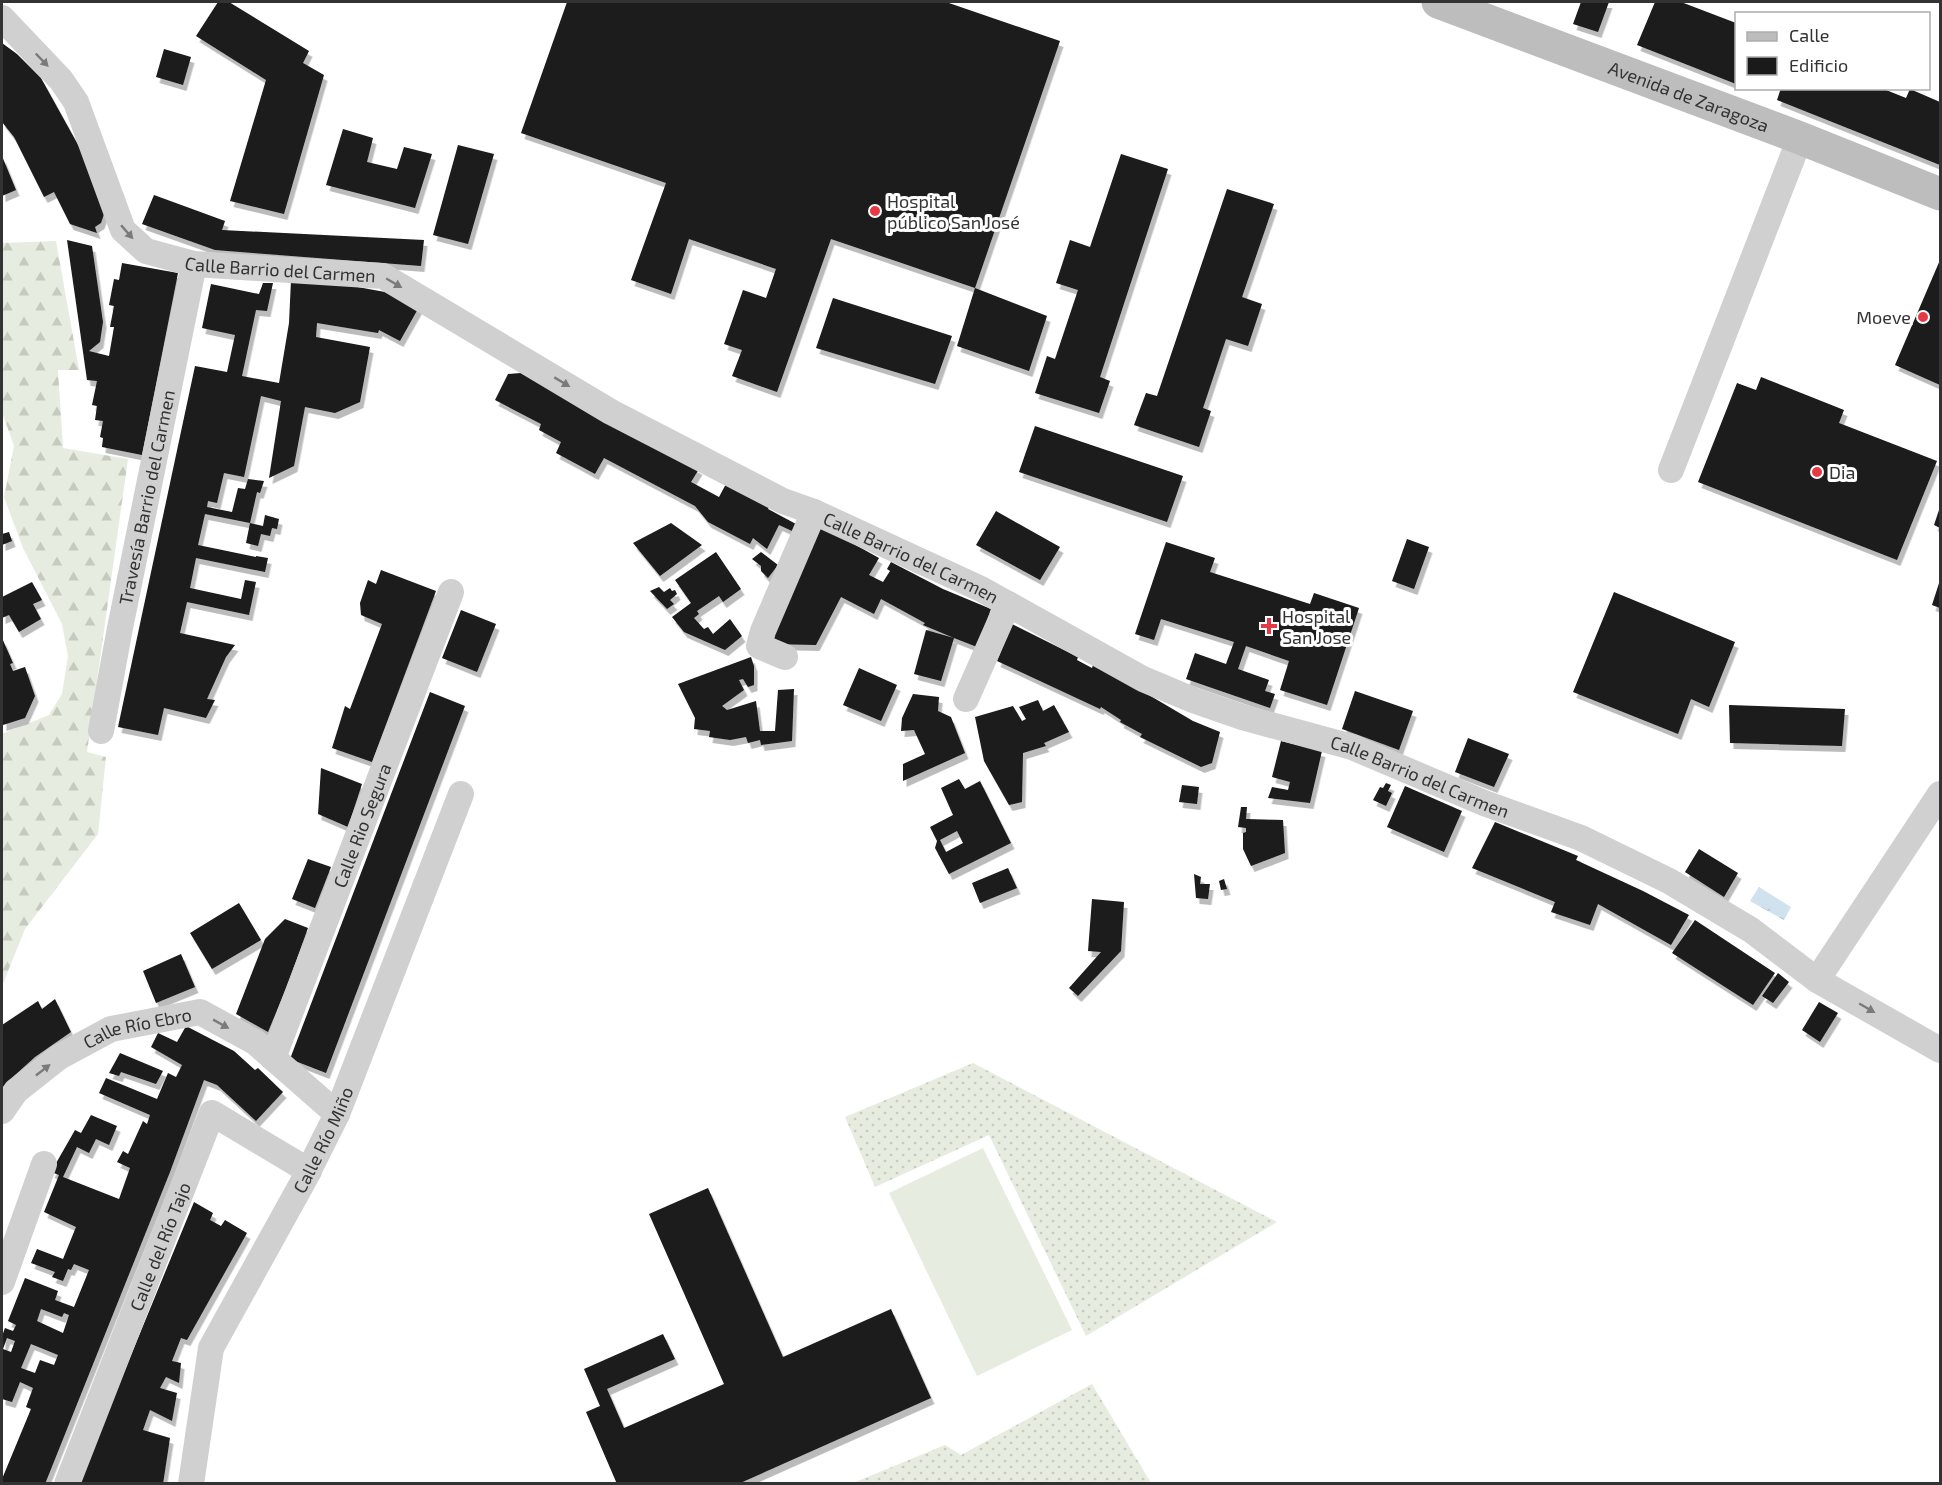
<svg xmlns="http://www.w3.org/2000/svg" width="1942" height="1485" font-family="'Exo 2',sans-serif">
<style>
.grass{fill:url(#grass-dots)}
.forest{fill:url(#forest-firs)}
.garden{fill:#e6ecdf}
.water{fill:url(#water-ripples)}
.building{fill:#1a1a1a;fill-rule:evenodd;filter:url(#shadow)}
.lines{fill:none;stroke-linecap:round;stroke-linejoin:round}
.minor{stroke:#d0d0d0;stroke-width:26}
.secondary{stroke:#bdbdbd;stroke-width:33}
.oneway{fill:#7a7a7a}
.poi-dot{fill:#e63946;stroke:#fff;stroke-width:2}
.labels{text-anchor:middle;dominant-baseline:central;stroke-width:6;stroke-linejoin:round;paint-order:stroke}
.street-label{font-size:18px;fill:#333;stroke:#fff}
.poi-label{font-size:18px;fill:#333;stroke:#fff;text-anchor:start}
</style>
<defs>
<pattern id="grass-dots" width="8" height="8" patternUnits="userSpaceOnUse" patternTransform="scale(1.5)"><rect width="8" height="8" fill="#e6ecdf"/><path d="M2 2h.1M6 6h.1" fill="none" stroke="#c6cbc0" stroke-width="1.8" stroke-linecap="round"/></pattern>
<pattern id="forest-firs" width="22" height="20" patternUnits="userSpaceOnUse" patternTransform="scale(1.5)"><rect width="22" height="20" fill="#e6ecdf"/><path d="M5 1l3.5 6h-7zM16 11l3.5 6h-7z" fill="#c6cbc0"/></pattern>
<pattern id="water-ripples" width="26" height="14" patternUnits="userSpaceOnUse" patternTransform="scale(1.5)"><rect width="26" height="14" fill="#cfe2ee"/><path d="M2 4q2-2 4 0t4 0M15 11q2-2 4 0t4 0" fill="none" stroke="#b2c2cd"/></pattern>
<filter id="shadow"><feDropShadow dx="3.5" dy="6" stdDeviation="0" flood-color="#0004"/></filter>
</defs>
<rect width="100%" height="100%" fill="#fff"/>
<!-- grass -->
<path class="grass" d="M 973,1063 L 1277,1222 L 1086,1336 L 989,1135 L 875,1187 L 845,1117 Z
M 1092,1384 L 1151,1483 L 853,1483 L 945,1445 L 961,1455 Z"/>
<!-- forest -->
<path class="forest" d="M 56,241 L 79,370 L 58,370 L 63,448 L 128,459 L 87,752 L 106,757 L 98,834 L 25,929 L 2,986 L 2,734 L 49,715 L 62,694 L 68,656 L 62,624 L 23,548 L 4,497 L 14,446 L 2,412 L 2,243 Z"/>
<!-- garden -->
<path class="garden" d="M 983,1148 L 1072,1330 L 977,1376 L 889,1193 Z"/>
<!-- water -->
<path class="water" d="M 1759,887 L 1791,907 L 1784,920 L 1750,901 Z"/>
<!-- building -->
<path class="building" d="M 218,2 L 229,2 L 309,51 L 303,63 L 324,75 L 284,214 L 230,201 L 266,80 L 196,36 Z
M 567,2 L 946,2 L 1060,41 L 975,288 L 831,239 L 777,392 L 732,376 L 742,350 L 724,344 L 743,290 L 766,298 L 776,269 L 689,239 L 671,294 L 631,280 L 666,183 L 521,133 Z
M 1581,2 L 1609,2 L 1598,32 L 1573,24 Z
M 1655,2 L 1681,2 L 1736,23 L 1736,84 L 1637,45 Z
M 2,43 L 17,54 L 41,78 L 92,170 L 106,208 L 101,223 L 95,227 L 97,233 L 70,224 L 54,192 L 44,197 L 14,137 L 2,122 Z
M 164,49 L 191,57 L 183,85 L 156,77 Z
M 1781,88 L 1881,88 L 1906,98 L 1910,89 L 1940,102 L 1940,165 L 1777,100 Z
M 343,129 L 373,138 L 367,162 L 397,169 L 404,147 L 432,154 L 415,208 L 326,185 Z
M 458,145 L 494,154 L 468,244 L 433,235 Z
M 1121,154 L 1168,169 L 1100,377 L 1110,381 L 1099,413 L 1035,393 L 1047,356 L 1055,359 L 1078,290 L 1056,283 L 1070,240 L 1090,247 Z
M 2,156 L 16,190 L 2,196 Z
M 1227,189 L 1274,204 L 1242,297 L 1262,304 L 1248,346 L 1226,339 L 1203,408 L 1211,411 L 1199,447 L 1134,425 L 1146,393 L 1157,396 Z
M 154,195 L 225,221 L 222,230 L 424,240 L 421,266 L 215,250 L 142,224 Z
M 67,240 L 92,246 L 103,322 L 100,342 L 89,351 L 109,356 L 114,327 L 110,327 L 114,306 L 109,305 L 114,279 L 119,280 L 122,263 L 178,273 L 142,455 L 102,447 L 103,438 L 100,437 L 103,421 L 95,420 L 97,406 L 92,405 L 97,381 L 87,380 Z
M 1940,260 L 1940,385 L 1895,365 Z
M 291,280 L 341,284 L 385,292 L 419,307 L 400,341 L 379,330 L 378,333 L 317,323 L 316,337 L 370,347 L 360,402 L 335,413 L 305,407 L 294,466 L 269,478 L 281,401 L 261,396 L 244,477 L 224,473 L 217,503 L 208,501 L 207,507 L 232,512 L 238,488 L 245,489 L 248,479 L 264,481 L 260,493 L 257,492 L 250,523 L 205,514 L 198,545 L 256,557 L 256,556 L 268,558 L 265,572 L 196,558 L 190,588 L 241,599 L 245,580 L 256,582 L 249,615 L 187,602 L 180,633 L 235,645 L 226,657 L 207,699 L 215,700 L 206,718 L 164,708 L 158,735 L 118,727 L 195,366 L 227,372 L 235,335 L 202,328 L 211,284 L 259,294 L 263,283 L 273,283 L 267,311 L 256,310 L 242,376 L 279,383 L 289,323 Z
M 975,288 L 1047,316 L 1029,371 L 957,346 Z
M 833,298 L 952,336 L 935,384 L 816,348 Z
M 521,373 L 699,469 L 691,482 L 719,497 L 726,484 L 770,506 L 768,509 L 796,524 L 792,531 L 779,525 L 767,549 L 753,538 L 750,544 L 708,522 L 695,506 L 604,458 L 595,474 L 556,453 L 561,442 L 539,430 L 541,424 L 495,400 L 508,374 Z
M 1761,377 L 1844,410 L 1839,423 L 1937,461 L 1897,560 L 1698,482 L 1737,383 L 1756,390 Z
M 1035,426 L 1183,476 L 1167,522 L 1019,472 Z
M 1940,507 L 1940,528 L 1934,525 Z
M 996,511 L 1060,547 L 1040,580 L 976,545 Z
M 265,515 L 279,519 L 277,529 L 272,528 L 270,536 L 261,534 L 258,546 L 246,543 L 250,523 L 263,526 Z
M 671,523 L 702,545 L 660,576 L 633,543 Z
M 825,528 L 879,558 L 869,575 L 883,582 L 890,571 L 887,569 L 891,562 L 943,589 L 991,609 L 977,647 L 954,638 L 941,681 L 914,674 L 926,630 L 954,638 L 923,625 L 925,623 L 881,599 L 874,614 L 841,597 L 816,645 L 770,644 L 817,530 Z
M 9,532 L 12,541 L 2,545 L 2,534 Z
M 1407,539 L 1429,547 L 1414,589 L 1392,581 Z
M 1166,542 L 1215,558 L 1210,572 L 1310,604 L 1314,593 L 1359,608 L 1327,705 L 1280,690 L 1289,661 L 1246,646 L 1238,669 L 1269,680 L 1265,691 L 1275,694 L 1270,708 L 1186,679 L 1195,653 L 1226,664 L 1234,642 L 1161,619 L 1154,640 L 1135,634 Z
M 716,552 L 741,589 L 723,602 L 719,596 L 697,611 L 699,614 L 694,618 L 704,629 L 708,627 L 713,634 L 730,619 L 742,636 L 725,650 L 684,632 L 672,617 L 691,603 L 675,580 Z
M 761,552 L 778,565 L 768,578 L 761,571 L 761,566 L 752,559 Z
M 381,570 L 436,591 L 372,762 L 332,748 L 345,706 L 350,709 L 382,624 L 361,615 L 360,603 L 368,580 L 376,584 Z
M 1940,580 L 1940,608 L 1932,605 Z
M 32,582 L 42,600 L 33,604 L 41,619 L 19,632 L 9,615 L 2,618 L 2,597 Z
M 659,587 L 664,592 L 670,588 L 672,591 L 675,590 L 677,594 L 670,600 L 674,604 L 667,609 L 650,591 Z
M 1614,592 L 1735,642 L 1709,707 L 1691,699 L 1678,734 L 1573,692 Z
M 461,610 L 496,624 L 477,672 L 442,658 Z
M 1012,624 L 1078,657 L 1077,660 L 1092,668 L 1093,665 L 1120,678 L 1193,721 L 1220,732 L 1212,763 L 1201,767 L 1140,737 L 1142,734 L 1120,722 L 1121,720 L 1101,707 L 1100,709 L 997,661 Z
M 2,638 L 13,663 L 10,664 L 13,671 L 25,667 L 35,696 L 25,718 L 3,725 Z
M 751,657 L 754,666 L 754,685 L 748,687 L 743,679 L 739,680 L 744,690 L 722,706 L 727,710 L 756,701 L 760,731 L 775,731 L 778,690 L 794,689 L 792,741 L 761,745 L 760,740 L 748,743 L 746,737 L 730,740 L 709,737 L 710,731 L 694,729 L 695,718 L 678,684 Z
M 859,668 L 897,685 L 881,721 L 843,705 Z
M 1355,691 L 1413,711 L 1399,750 L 1342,729 Z
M 430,692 L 465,706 L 326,1073 L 290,1059 Z
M 913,694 L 939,697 L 938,711 L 951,717 L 965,753 L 903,781 L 903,764 L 925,754 L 914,730 L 901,731 L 902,718 Z
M 1038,700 L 1043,711 L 1054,705 L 1069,732 L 1044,743 L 1046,746 L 1023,753 L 1022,802 L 1009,805 L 984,761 L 975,717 L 1013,706 L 1022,721 L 1026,719 L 1019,707 Z
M 1729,705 L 1845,709 L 1842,746 L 1730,743 Z
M 1468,738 L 1509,754 L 1494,787 L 1455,772 Z
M 1281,741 L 1322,751 L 1310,803 L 1268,798 L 1272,787 L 1288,790 L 1290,782 L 1272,777 Z
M 321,768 L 362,784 L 348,827 L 318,814 Z
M 959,779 L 965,789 L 980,781 L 1011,843 L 949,874 L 935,848 L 937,841 L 930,827 L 953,815 L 941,788 ZM 957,831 L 963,843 L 946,852 L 940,840 Z
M 1386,783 L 1391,785 L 1388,791 L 1392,793 L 1386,806 L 1373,800 L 1380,787 L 1383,788 Z
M 1182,785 L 1199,787 L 1197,804 L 1179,802 Z
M 1405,786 L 1462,811 L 1444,852 L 1387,827 Z
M 1241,807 L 1247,807 L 1246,819 L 1283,820 L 1285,853 L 1251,866 L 1243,849 L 1243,833 L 1246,832 L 1246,828 L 1238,827 Z
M 1495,822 L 1578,856 L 1576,860 L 1643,891 L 1689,915 L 1671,945 L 1598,904 L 1590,925 L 1551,912 L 1555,902 L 1472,868 Z
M 1699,849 L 1738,873 L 1724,897 L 1685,872 Z
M 308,859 L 331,867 L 315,908 L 292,899 Z
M 1008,868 L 1017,888 L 980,903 L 972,883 Z
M 1194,874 L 1201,877 L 1200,884 L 1210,884 L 1208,899 L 1196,898 Z
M 1224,879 L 1227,889 L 1221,890 L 1219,881 Z
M 1092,899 L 1124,902 L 1121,951 L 1078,996 L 1069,988 L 1101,952 L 1088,951 Z
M 239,903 L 261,940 L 212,969 L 190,933 Z
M 285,919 L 308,928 L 287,986 L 268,1032 L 236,1014 L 265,939 Z
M 1695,920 L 1775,973 L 1753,1005 L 1672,953 Z
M 181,954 L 195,987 L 156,1003 L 143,971 Z
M 1778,973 L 1789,982 L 1773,1003 L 1762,996 Z
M 55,999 L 71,1032 L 35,1057 L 14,1076 L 2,1091 L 2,1025 L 38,1001 L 42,1009 Z
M 1819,1002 L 1838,1013 L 1820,1042 L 1802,1030 Z
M 186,1026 L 234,1051 L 255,1070 L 258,1068 L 283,1092 L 256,1121 L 217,1085 L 204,1080 L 170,1172 L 45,1484 L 2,1484 L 2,1479 L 31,1409 L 26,1407 L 33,1388 L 20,1382 L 12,1402 L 2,1399 L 2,1336 L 5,1328 L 13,1331 L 16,1325 L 8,1321 L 25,1278 L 58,1291 L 55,1300 L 74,1307 L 89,1270 L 74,1264 L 71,1270 L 68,1269 L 63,1281 L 52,1277 L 55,1272 L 31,1263 L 37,1249 L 63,1259 L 76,1227 L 44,1212 L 59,1175 L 51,1172 L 75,1130 L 81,1133 L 91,1115 L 117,1126 L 109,1145 L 96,1139 L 89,1153 L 77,1147 L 63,1177 L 119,1199 L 130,1168 L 117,1162 L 123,1151 L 128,1154 L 143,1121 L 147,1124 L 150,1115 L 99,1093 L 106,1078 L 157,1099 L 168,1073 L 176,1077 L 182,1065 L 151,1047 L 158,1033 L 177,1042 ZM 41,1309 L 62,1317 L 64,1313 L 69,1315 L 63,1333 L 37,1321 ZM 7,1338 L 15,1341 L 11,1352 L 3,1349 ZM 31,1344 L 58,1355 L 54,1365 L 40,1360 L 35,1373 L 21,1368 Z
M 120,1053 L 163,1071 L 156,1084 L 121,1072 L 119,1076 L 109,1073 Z
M 708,1188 L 783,1357 L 891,1309 L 931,1398 L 738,1484 L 617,1484 L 586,1412 L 600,1406 L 584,1369 L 663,1334 L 675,1359 L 607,1389 L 624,1428 L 724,1384 L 649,1214 Z
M 194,1202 L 213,1213 L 210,1220 L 221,1226 L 225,1220 L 247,1233 L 187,1340 L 181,1338 L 172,1361 L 181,1363 L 179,1383 L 166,1377 L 160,1388 L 177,1393 L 172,1421 L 150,1410 L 143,1430 L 170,1438 L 163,1484 L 78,1484 Z"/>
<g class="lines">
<!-- minor -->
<g class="minor">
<path id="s1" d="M 2,18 L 61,80 L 76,102 L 123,230 L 146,251 L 194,264 L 383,276 L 611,412 L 783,501 L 814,512 L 981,589 L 1143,679 L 1193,700 L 1242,717 L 1352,747 L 1484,803 L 1581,838 L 1669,881 L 1751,930 L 1817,980 L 1940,1050"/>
<path d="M 1671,470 L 1800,138"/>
<path d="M 785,657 L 759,646 L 763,631 L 814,512"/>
<path d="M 966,699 L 1008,604"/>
<path id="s2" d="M 101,731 L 120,628 L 194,264"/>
<path d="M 1817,980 L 1940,794"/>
<path id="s3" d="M 273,1058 L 451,592"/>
<path id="s4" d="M 2,1111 L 16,1091 L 59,1057 L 111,1029 L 200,1012 L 255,1042 L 337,1114"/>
<path d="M 2,1282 L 44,1164"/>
<path id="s5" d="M 67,1484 L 212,1113 L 309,1171"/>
<path id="s6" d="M 191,1484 L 211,1348 L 304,1180 L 337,1114 L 461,794"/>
</g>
<!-- secondary -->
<path class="secondary" id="s7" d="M 1438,2 L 1800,138 L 1940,194"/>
</g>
<!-- one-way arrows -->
<defs><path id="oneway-solid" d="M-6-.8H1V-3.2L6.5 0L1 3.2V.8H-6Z" transform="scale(1.5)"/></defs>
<g class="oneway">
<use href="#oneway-solid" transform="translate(42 60) rotate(46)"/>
<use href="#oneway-solid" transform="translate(127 232) rotate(49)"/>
<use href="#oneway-solid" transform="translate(394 283) rotate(30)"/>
<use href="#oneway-solid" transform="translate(562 382) rotate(31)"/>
<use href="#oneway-solid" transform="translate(1867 1008) rotate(30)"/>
<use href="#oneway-solid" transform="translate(221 1024) rotate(29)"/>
<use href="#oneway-solid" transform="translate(43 1070) rotate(-38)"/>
</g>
<!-- markers -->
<g class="poi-dot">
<circle cx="875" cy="211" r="6"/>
<circle cx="1923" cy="317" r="6"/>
<circle cx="1817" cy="472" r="6"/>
<path d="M1266 617h6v6h6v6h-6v6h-6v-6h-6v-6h6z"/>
</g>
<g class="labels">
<!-- street labels -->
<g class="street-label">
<text stroke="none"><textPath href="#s7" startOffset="268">Avenida de Zaragoza</textPath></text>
<text stroke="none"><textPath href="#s1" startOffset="416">Calle Barrio del Carmen</textPath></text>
<text stroke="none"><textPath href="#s2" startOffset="238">Travesía Barrio del Carmen</textPath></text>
<text stroke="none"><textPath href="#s1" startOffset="1118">Calle Barrio del Carmen</textPath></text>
<text stroke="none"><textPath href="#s1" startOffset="1674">Calle Barrio del Carmen</textPath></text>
<text stroke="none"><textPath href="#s3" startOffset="249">Calle Rio Segura</textPath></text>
<text stroke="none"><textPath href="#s4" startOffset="164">Calle Río Ebro</textPath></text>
<text stroke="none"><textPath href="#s6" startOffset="374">Calle Río Miño</textPath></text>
<text stroke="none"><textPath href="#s5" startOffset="255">Calle del Río Tajo</textPath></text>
</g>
<!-- poi labels -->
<g class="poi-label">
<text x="887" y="201">Hospital<tspan x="887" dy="21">público San José</tspan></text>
<text x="1911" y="317" text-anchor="end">Moeve</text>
<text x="1829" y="472">Dia</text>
<text x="1282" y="616">Hospital<tspan x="1282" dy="21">San Jose</tspan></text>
</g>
</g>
<!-- border -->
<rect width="1942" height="1485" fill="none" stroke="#333333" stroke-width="6"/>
<!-- legend -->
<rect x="1735" y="12" width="195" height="78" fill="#ffffff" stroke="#adadad" stroke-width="1.5"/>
<rect x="1747" y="32" width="30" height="9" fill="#bdbdbd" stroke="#adadad" stroke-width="1.5"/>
<text x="1789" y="42" font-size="18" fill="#333333">Calle</text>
<rect x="1747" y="57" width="30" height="18" fill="#1a1a1a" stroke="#adadad" stroke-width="1.5"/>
<text x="1789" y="72" font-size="18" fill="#333333">Edificio</text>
</svg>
